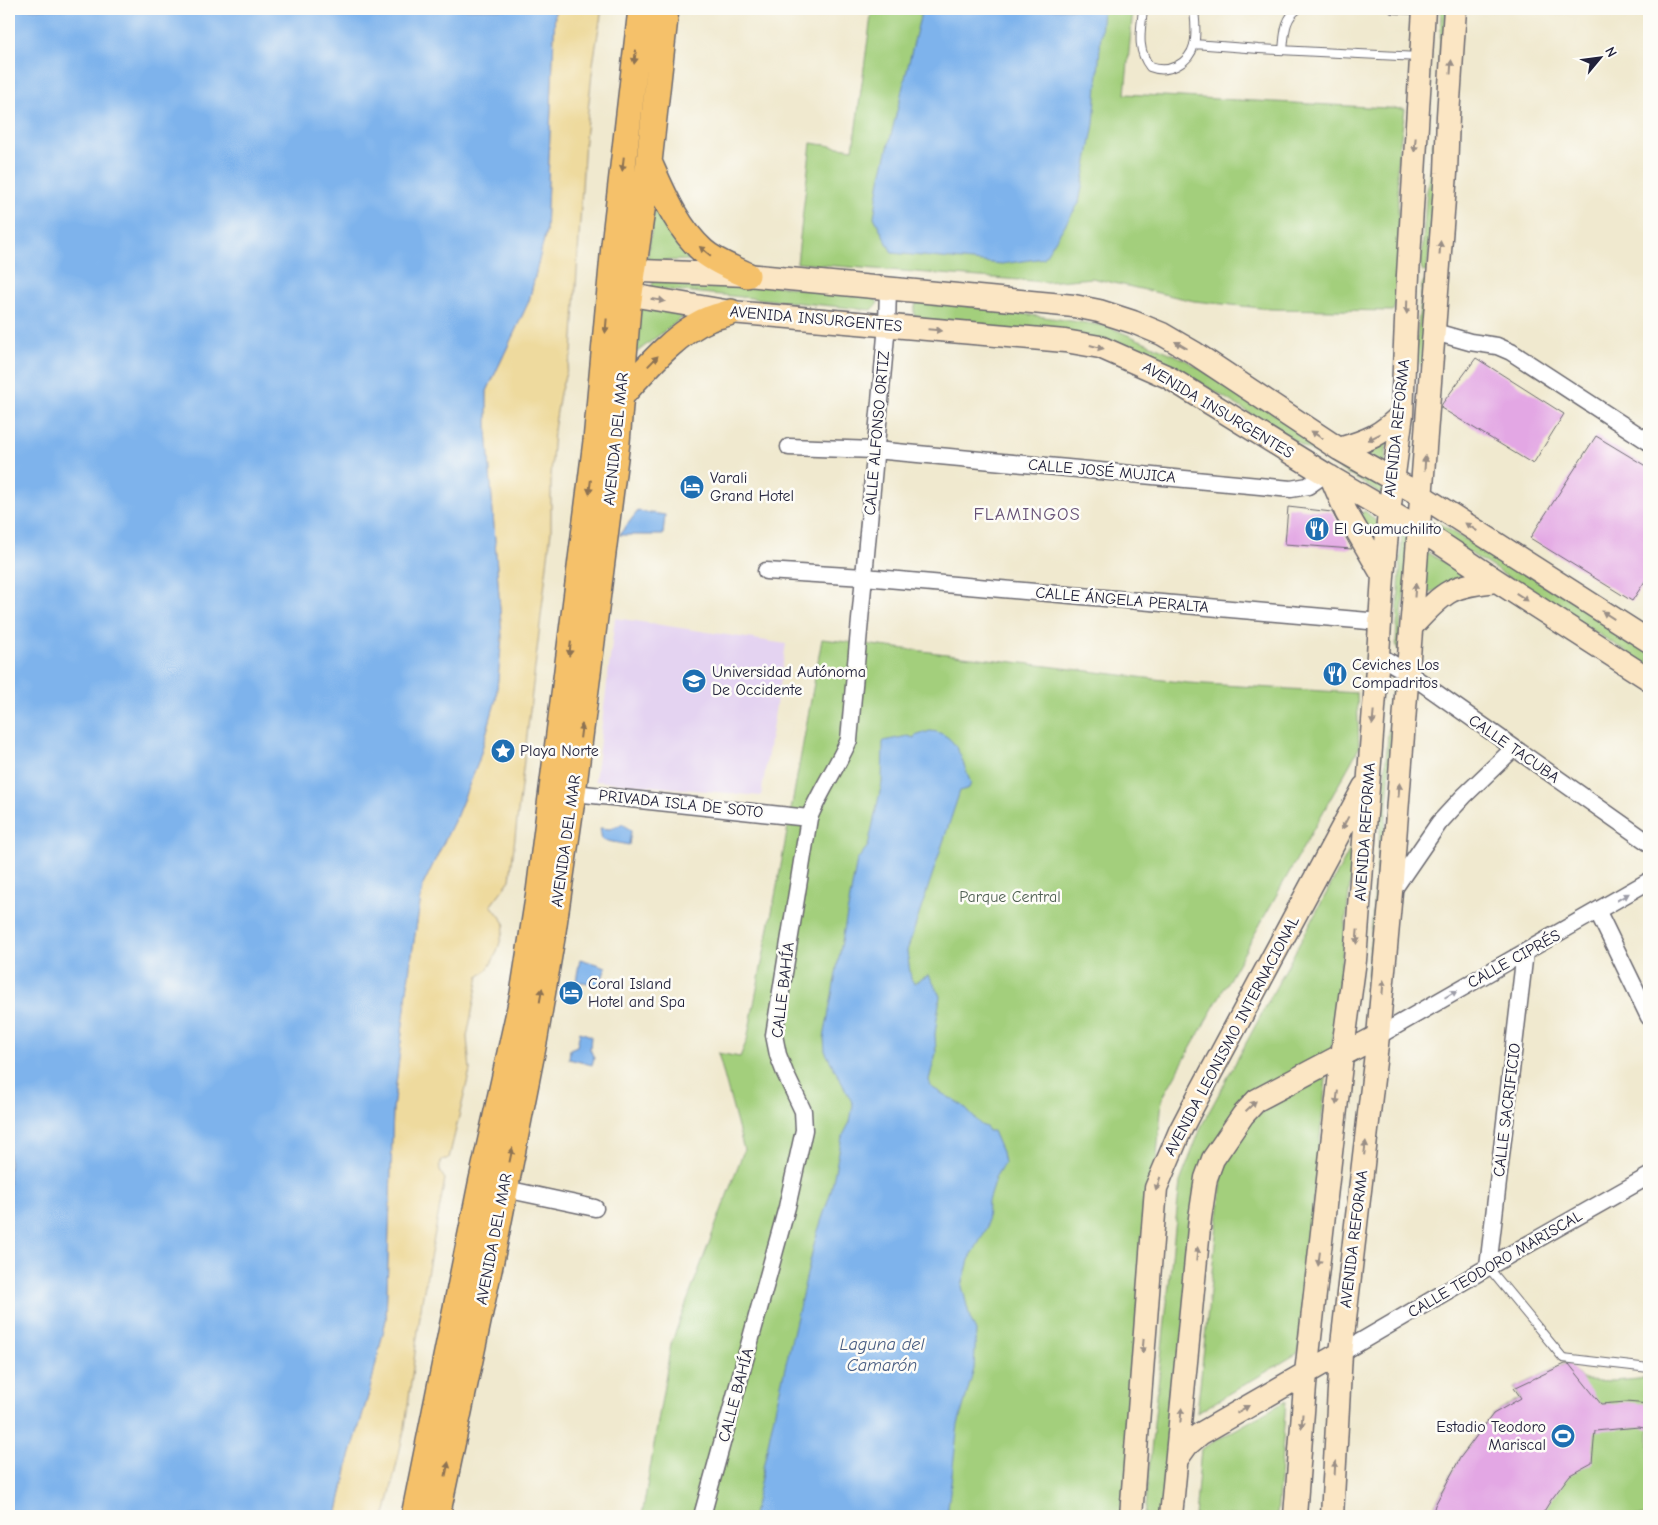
<svg xmlns="http://www.w3.org/2000/svg" width="1658" height="1525" font-family="'Comic Neue',sans-serif">
<style>
.built{fill:#e4d3f1}
.green{fill:#a3cf7c;stroke:#62785c}
.sand{fill:#eeda9e;stroke:#887e6c}
.water{fill:#7eb3ec;stroke:#506a94}
.building{fill:#e3a7e4}
.lines{fill:none;stroke-linecap:round;stroke-linejoin:round}
.lane-casing{stroke:#6a686f;stroke-width:10}
.street-casing{stroke:#6a686f;stroke-width:19}
.secondary-casing{stroke:#6a686f;stroke-width:25}
.primary-casing{stroke:#6a686f;stroke-width:28}
.lane{stroke:#fff;stroke-width:8}
.street{stroke:#fff;stroke-width:16}
.secondary{stroke:#fbe6c4;stroke-width:22}
.primary{stroke:#f5c16b;stroke-width:25}
.oneway{fill:#8c7253}
.oneway2{fill:#998e86}
.oneway3{fill:#9c9ca7}
.labels{text-anchor:middle;dominant-baseline:central;stroke-width:5;stroke-linejoin:round;paint-order:stroke}
.street-label{font-size:16px;fill:#22223b;stroke:#fdfcf7}
.poi-label{font-size:16px;fill:#22223b;stroke:#fdfcf7;text-anchor:start}
.park-label{font-size:16px;fill:#4f5f52;stroke:#fdfcf7}
.neighbourhood-label{font-size:18px;letter-spacing:1px;fill:#665176;stroke:#fdfcf7}
.water-label{font-size:18px;font-style:italic;fill:#475c82;stroke:#fdfcf7}
</style>
<rect width="100%" height="100%" fill="#fdfcf7"/>
<filter id="ink" filterUnits="userSpaceOnUse"><feTurbulence type="fractalNoise" baseFrequency=".02" numOctaves="2"/><feDisplacementMap in="SourceGraphic" scale="10" xChannelSelector="R" yChannelSelector="G"/><feConvolveMatrix kernelMatrix="1 2 1 2 8 2 1 2 1" color-interpolation-filters="sRGB"/></filter>
<filter id="wash" filterUnits="userSpaceOnUse"><feTurbulence type="fractalNoise" baseFrequency=".0096" numOctaves="4" result="noise"/><feDisplacementMap in="SourceGraphic" scale="20" xChannelSelector="R" yChannelSelector="G"/><feGaussianBlur stdDeviation="1.12" result="paint"/><feColorMatrix in="noise" values="0 0 0 0 0 0 0 0 0 0 0 0 0 0 0 0 0 1.4 0 .05"/><feComposite in="paint" operator="in"/></filter>
<g filter="url(#wash)">
<rect width="100%" height="100%" fill="#f0e9cf"/>
<!-- built -->
<path class="built" d="M 615,618 L 786,644 L 761,796 L 595,781 Z"/>
<!-- green -->
<path class="green" d="M 872,9 L 1133,9 L 1125,94 L 1405,109 L 1397,164 L 1400,291 L 1393,311 L 1270,309 L 1194,301 L 1092,278 L 1046,282 L 797,263 L 811,143 L 853,149 Z
M 1439,9 L 1447,9 L 1439,92 L 1441,14 Z
M 1440,140 L 1427,272 L 1423,271 L 1421,267 L 1426,199 L 1433,142 Z
M 658,200 L 698,260 L 647,261 L 655,205 Z
M 655,276 L 872,294 L 878,303 L 872,310 L 651,288 Z
M 1424,281 L 1427,283 L 1423,369 L 1415,356 L 1422,285 Z
M 918,299 L 1107,326 L 1184,359 L 1395,487 L 1392,501 L 1185,373 L 1107,341 L 914,320 L 914,309 Z
M 642,300 L 692,310 L 637,352 L 633,346 Z
M 1387,440 L 1385,465 L 1362,452 Z
M 1365,511 L 1378,523 L 1378,534 L 1372,536 L 1360,514 Z
M 1440,524 L 1516,570 L 1526,569 L 1649,646 L 1649,666 L 1430,528 Z
M 1407,533 L 1410,539 L 1398,650 L 1396,643 L 1402,534 Z
M 1424,551 L 1460,571 L 1461,580 L 1422,596 Z
M 822,639 L 1188,683 L 1357,693 L 1359,748 L 1162,1099 L 1125,1516 L 642,1516 L 671,1344 L 744,1150 L 718,1053 L 740,1057 L 747,1040 L 779,876 Z
M 1397,676 L 1370,1022 L 1364,1017 L 1393,677 Z
M 1355,840 L 1331,1053 L 1243,1102 L 1200,1175 L 1166,1516 L 1144,1516 L 1180,1182 L 1202,1125 Z
M 1327,1069 L 1298,1353 L 1197,1413 L 1223,1168 L 1250,1121 Z
M 1567,1363 L 1582,1380 L 1614,1381 L 1649,1378 L 1649,1516 L 1432,1516 L 1435,1505 L 1460,1458 L 1493,1414 L 1520,1398 L 1514,1388 Z
M 1286,1401 L 1277,1516 L 1195,1516 L 1201,1449 Z"/>
<!-- sand -->
<path class="sand" d="M 555,9 L 602,9 L 593,64 L 585,139 L 572,353 L 560,393 L 554,430 L 551,476 L 551,531 L 510,880 L 491,905 L 505,923 C 501,939 495,968 479,976 L 467,1037 L 470,1070 L 467,1083 L 449,1158 L 443,1160 C 437,1166 440,1172 445,1179 L 422,1301 L 405,1427 L 385,1516 L 337,1516 L 349,1460 L 369,1393 L 386,1320 L 393,1109 L 410,966 L 423,885 L 457,815 L 478,763 L 496,699 L 502,637 L 487,430 L 487,391 L 529,301 L 546,231 Z"/>
<!-- water -->
<path class="water" d="M 9,9 L 555,9 L 546,231 L 529,301 L 487,391 L 487,430 L 502,637 L 496,699 L 478,763 L 457,815 L 423,885 L 410,966 L 393,1109 L 386,1320 L 369,1393 L 349,1460 L 337,1516 L 9,1516 Z
M 922,9 L 1103,9 L 1094,124 L 1079,203 L 1044,258 L 1002,264 L 892,253 L 874,217 L 880,180 Z
M 638,511 L 665,515 L 663,535 L 619,535 Z
M 930,731 C 959,733 961,762 971,783 L 969,788 L 960,791 L 907,951 L 911,979 L 914,983 L 929,975 L 940,996 L 935,1034 L 936,1053 L 929,1080 L 931,1087 L 962,1105 L 981,1125 L 986,1127 L 988,1131 L 993,1131 L 1002,1152 L 1004,1163 L 996,1176 L 988,1201 L 987,1228 L 969,1260 L 962,1286 L 970,1318 L 976,1331 L 974,1369 L 958,1425 L 947,1516 L 753,1516 L 775,1410 L 815,1240 L 831,1191 L 842,1137 L 850,1122 L 853,1104 L 825,1051 L 824,1038 L 857,860 L 868,846 L 882,783 L 883,741 L 908,736 L 914,738 L 915,736 Z
M 623,824 L 631,831 L 629,845 L 602,840 L 600,828 L 610,829 Z
M 580,959 L 606,967 L 600,985 L 576,981 Z
M 580,1032 L 591,1036 L 590,1049 L 594,1058 L 592,1065 L 569,1059 L 570,1049 L 577,1046 Z"/>
<g id="blocks">
<!-- building -->
<path class="building" d="M 1476,358 L 1564,414 L 1533,464 L 1441,408 L 1442,404 Z
M 1596,436 L 1649,468 L 1649,575 L 1632,601 L 1530,538 Z
M 1288,507 L 1332,512 L 1352,549 L 1285,544 Z
M 1565,1364 L 1569,1364 L 1601,1404 L 1626,1402 L 1649,1404 L 1649,1429 L 1639,1427 L 1595,1431 L 1592,1463 L 1570,1475 L 1551,1500 L 1541,1516 L 1432,1516 L 1435,1505 L 1460,1458 L 1493,1414 L 1521,1398 L 1514,1388 Z"/>
</g>
</g>
<g filter="url(#ink)">
<use href="#blocks" fill-opacity="0" stroke="#6a686f" stroke-width="1"/>
<g class="lines">
<defs>
<path id="lane" d="M 1143,9 C 1141,30 1136,49 1150,67 C 1168,74 1189,64 1194,45 C 1197,34 1195,20 1194,9
M 1393,9 L 1422,10
M 1194,44 L 1259,49 L 1419,57
M 1283,50 C 1285,33 1284,19 1298,9
M 1488,1267 L 1563,1358 L 1649,1368"/>
<path id="street" d="M 1435,332 L 1470,342 L 1497,346 L 1511,352 L 1649,442
M 789,447 L 875,450 L 1291,489 L 1308,486 L 1325,474
M 766,571 L 864,577 L 1380,622
M 1378,655 L 1408,673 L 1649,843
M 565,792 L 809,818
M 1393,890 L 1439,823 L 1464,796 L 1514,748
M 1598,912 L 1649,1017
M 1378,1036 L 1649,881
M 496,1187 L 595,1208
M 1488,1267 L 1525,952
M 1341,1353 L 1488,1267 L 1649,1176
M 702,1516 L 787,1207 L 804,1130 L 803,1111 L 785,1073 L 778,1055 L 774,1035 L 809,818 C 820,791 837,767 849,740 L 887,325 L 888,288"/>
<path id="secondary" d="M 615,270 L 747,275 L 1074,306 L 1099,311 L 1133,322 L 1162,334 L 1193,352 L 1339,449 L 1422,496 L 1649,641
M 612,293 L 631,295 L 731,312 L 1065,341 L 1100,347 L 1168,377 L 1325,474 L 1419,529 L 1497,581 L 1649,679
M 1339,449 C 1369,440 1380,436 1402,414
M 1331,477 L 1346,512 L 1383,576
M 1412,626 C 1424,614 1436,599 1451,591 C 1465,584 1481,583 1497,581
M 1177,1459 L 1187,1445 L 1200,1434 L 1341,1353
M 1131,1516 L 1156,1188 L 1180,1131 L 1193,1106 L 1364,787
M 1171,1516 L 1200,1218 L 1206,1178 L 1213,1159 L 1243,1115 L 1257,1100 L 1378,1036
M 1295,1516 L 1306,1373 L 1342,1056 L 1355,960 L 1378,655 L 1383,576 L 1389,512 L 1402,414 L 1408,275 L 1424,9
M 1332,1516 L 1341,1353 L 1378,1036 L 1391,892 L 1446,173 L 1448,116 L 1455,9"/>
<path id="primary" d="M 649,162 C 663,193 677,228 703,251 C 715,262 733,268 747,275
M 620,397 C 644,371 676,332 709,319 C 716,316 724,315 731,312
M 414,1516 L 481,1184 L 523,994 L 539,892 L 596,441 L 614,245 L 641,9
M 437,1516 L 494,1246 L 535,1037 L 552,938 L 573,793 L 608,513 L 617,442 L 628,307 L 649,162 L 666,9"/>
</defs>
<!-- lane casing -->
<use href="#lane" class="lane-casing"/>
<!-- street casing -->
<use href="#street" class="street-casing"/>
<!-- secondary casing -->
<use href="#secondary" class="secondary-casing"/>
<!-- primary casing -->
<use href="#primary" class="primary-casing"/>
<!-- lane -->
<use href="#lane" class="lane"/>
<!-- street -->
<use href="#street" class="street"/>
<!-- secondary -->
<use href="#secondary" class="secondary"/>
<!-- primary -->
<use href="#primary" class="primary"/>
</g>
<!-- one-way arrows -->
<defs><path id="oneway-solid" d="M-6-.8H1V-3.2L6.5 0L1 3.2V.8H-6Z" transform="scale(1.25)"/></defs>
<g class="oneway">
<use href="#oneway-solid" transform="translate(635 57) rotate(97)"/>
<use href="#oneway-solid" transform="translate(623 164) rotate(96)"/>
<use href="#oneway-solid" transform="translate(705 251) rotate(-141)"/>
<use href="#oneway-solid" transform="translate(606 326) rotate(95)"/>
<use href="#oneway-solid" transform="translate(653 361) rotate(-46)"/>
<use href="#oneway-solid" transform="translate(590 487) rotate(97)"/>
<use href="#oneway-solid" transform="translate(570 649) rotate(97)"/>
<use href="#oneway-solid" transform="translate(581 731) rotate(-83)"/>
<use href="#oneway-solid" transform="translate(541 995) rotate(-80)"/>
<use href="#oneway-solid" transform="translate(511 1155) rotate(-78)"/>
<use href="#oneway-solid" transform="translate(447 1469) rotate(-78)"/>
</g>
<g class="oneway2">
<use href="#oneway-solid" transform="translate(1451 67) rotate(-86)"/>
<use href="#oneway-solid" transform="translate(1415 145) rotate(95)"/>
<use href="#oneway-solid" transform="translate(1440 248) rotate(-86)"/>
<use href="#oneway-solid" transform="translate(658 300) rotate(10)"/>
<use href="#oneway-solid" transform="translate(1407 307) rotate(92)"/>
<use href="#oneway-solid" transform="translate(935 330) rotate(5)"/>
<use href="#oneway-solid" transform="translate(1181 345) rotate(-150)"/>
<use href="#oneway-solid" transform="translate(1097 347) rotate(15)"/>
<use href="#oneway-solid" transform="translate(1317 435) rotate(-146)"/>
<use href="#oneway-solid" transform="translate(1374 437) rotate(154)"/>
<use href="#oneway-solid" transform="translate(1425 463) rotate(-86)"/>
<use href="#oneway-solid" transform="translate(1471 527) rotate(-147)"/>
<use href="#oneway-solid" transform="translate(1415 590) rotate(-86)"/>
<use href="#oneway-solid" transform="translate(1522 597) rotate(33)"/>
<use href="#oneway-solid" transform="translate(1608 615) rotate(-147)"/>
<use href="#oneway-solid" transform="translate(1373 718) rotate(95)"/>
<use href="#oneway-solid" transform="translate(1399 790) rotate(-86)"/>
<use href="#oneway-solid" transform="translate(1345 823) rotate(118)"/>
<use href="#oneway-solid" transform="translate(1357 937) rotate(95)"/>
<use href="#oneway-solid" transform="translate(1383 987) rotate(-85)"/>
<use href="#oneway-solid" transform="translate(1337 1098) rotate(97)"/>
<use href="#oneway-solid" transform="translate(1251 1106) rotate(-44)"/>
<use href="#oneway-solid" transform="translate(1365 1148) rotate(-83)"/>
<use href="#oneway-solid" transform="translate(1158 1184) rotate(108)"/>
<use href="#oneway-solid" transform="translate(1197 1254) rotate(-85)"/>
<use href="#oneway-solid" transform="translate(1319 1259) rotate(97)"/>
<use href="#oneway-solid" transform="translate(1143 1346) rotate(95)"/>
<use href="#oneway-solid" transform="translate(1243 1409) rotate(-30)"/>
<use href="#oneway-solid" transform="translate(1181 1415) rotate(-85)"/>
<use href="#oneway-solid" transform="translate(1302 1421) rotate(94)"/>
<use href="#oneway-solid" transform="translate(1335 1468) rotate(-87)"/>
</g>
<g class="oneway3">
<use href="#oneway-solid" transform="translate(1623 897) rotate(-31)"/>
<use href="#oneway-solid" transform="translate(1451 994) rotate(-30)"/>
</g>
</g>
<!-- icons -->
<defs>
<symbol id="hotel-disc" viewBox="-11 -11 22 22"><circle r="9.5" fill="#1f6fb2" stroke="#fdfcf7"/><path d="M-6-4.5h1.5V1H6V5H4.5V3h-9V5H-6ZM-4 0a1.8 1.8 0 1 1 3.6 0ZM.5 0V-2.5h3Q6-2.5 6 0Z" fill="#fff"/></symbol>
<symbol id="restaurant-disc" viewBox="-11 -11 22 22"><circle r="9.5" fill="#1f6fb2" stroke="#fdfcf7"/><path d="M-5-6h1v4h1v-4h1v4h1v-4h1v5L-1.5 .5V6h-2V.5L-5-1ZM5-6V6H3V1.5H1.5Q1.5-4 5-6Z" fill="#fff"/></symbol>
<symbol id="university-disc" viewBox="-11 -11 22 22"><circle r="9.5" fill="#1f6fb2" stroke="#fdfcf7"/><path d="M0-5L7-2L0 1L-7-2ZM-4 1L0 2.5L4 1V4Q0 6-4 4Z" fill="#fff"/></symbol>
<symbol id="sight-disc" viewBox="-11 -11 22 22"><circle r="9.5" fill="#1f6fb2" stroke="#fdfcf7"/><path d="M0-6L1.8-2.2L6-1.7L2.9 1.2L3.7 5.4L0 3.3L-3.7 5.4L-2.9 1.2L-6-1.7L-1.8-2.2Z" fill="#fff"/></symbol>
<symbol id="stadium-disc" viewBox="-11 -11 22 22"><circle r="9.5" fill="#1f6fb2" stroke="#fdfcf7"/><path d="M0-5a6.5 5 0 1 0 0 10a6.5 5 0 1 0 0-10ZM-3.5-1.8h7v3.6h-7Z" fill="#fff"/></symbol>
</defs>
<g fill-rule="evenodd">
<use href="#hotel-disc" x="678" y="473" width="28" height="28"/>
<use href="#restaurant-disc" x="1303" y="515" width="28" height="28"/>
<use href="#restaurant-disc" x="1321" y="660" width="28" height="28"/>
<use href="#university-disc" x="680" y="667" width="28" height="28"/>
<use href="#sight-disc" x="489" y="737" width="28" height="28"/>
<use href="#hotel-disc" x="557" y="979" width="28" height="28"/>
<use href="#stadium-disc" x="1549" y="1422" width="28" height="28"/>
</g>
<g class="labels">
<!-- street labels -->
<g class="street-label">
<text transform="translate(816 319) rotate(5)">AVENIDA INSURGENTES</text>
<text transform="translate(1218 410) rotate(31)">AVENIDA INSURGENTES</text>
<text transform="translate(1397 428) rotate(-84)">AVENIDA REFORMA</text>
<text transform="translate(877 433) rotate(-85)">CALLE ALFONSO ORTIZ</text>
<text transform="translate(616 439) rotate(-84)">AVENIDA DEL MAR</text>
<text transform="translate(1102 471) rotate(5)">CALLE JOSÉ MUJICA</text>
<text transform="translate(1122 600) rotate(5)">CALLE ÁNGELA PERALTA</text>
<text transform="translate(1514 749) rotate(35)">CALLE TACUBA</text>
<text transform="translate(681 804) rotate(6)">PRIVADA ISLA DE SOTO</text>
<text transform="translate(1365 832) rotate(-86)">AVENIDA REFORMA</text>
<text transform="translate(566 841) rotate(-82)">AVENIDA DEL MAR</text>
<text transform="translate(1514 959) rotate(-29)">CALLE CIPRÉS</text>
<text transform="translate(783 990) rotate(-83)">CALLE BAHÍA</text>
<text transform="translate(1232 1036) rotate(-62)">AVENIDA LEONISMO INTERNACIONAL</text>
<text transform="translate(1507 1110) rotate(-83)">CALLE SACRIFICIO</text>
<text transform="translate(494 1239) rotate(-79)">AVENIDA DEL MAR</text>
<text transform="translate(1354 1239) rotate(-83)">AVENIDA REFORMA</text>
<text transform="translate(1495 1264) rotate(-30)">CALLE TEODORO MARISCAL</text>
<text transform="translate(736 1395) rotate(-75)">CALLE BAHÍA</text>
</g>
<!-- poi labels -->
<g class="poi-label">
<text x="710" y="478">Varali<tspan x="710" dy="18">Grand Hotel</tspan></text>
<text x="1334" y="529">El Guamuchilito</text>
<text x="1352" y="665">Ceviches Los<tspan x="1352" dy="18">Compadritos</tspan></text>
<text x="712" y="672">Universidad Autónoma<tspan x="712" dy="18">De Occidente</tspan></text>
<text x="520" y="751">Playa Norte</text>
<text x="588" y="984">Coral Island<tspan x="588" dy="18">Hotel and Spa</tspan></text>
<text x="1546" y="1427" text-anchor="end">Estadio Teodoro<tspan x="1546" dy="18">Mariscal</tspan></text>
</g>
<!-- park labels -->
<g class="park-label">
<text x="1010" y="897">Parque Central</text>
</g>
<!-- neighbourhood labels -->
<g class="neighbourhood-label">
<text x="1027" y="514">FLAMINGOS</text>
</g>
<!-- water labels -->
<g class="water-label">
<text x="882" y="1344">Laguna del<tspan x="882" dy="21">Camarón</tspan></text>
</g>
</g>
<!-- margin -->
<rect width="1658" height="1525" fill="none" stroke="#fdfcf7" stroke-width="30"/>
<!-- north arrow -->
<g transform="translate(1600 58) rotate(61)" stroke="#fdfcf7" stroke-width="4" paint-order="stroke">
<path d="M0-4L9 19L0 12L-9 19Z" fill="#22223b"/>
<text y="-8" font-size="14" font-weight="bold" text-anchor="middle" fill="#22223b">N</text>
</g>
</svg>
